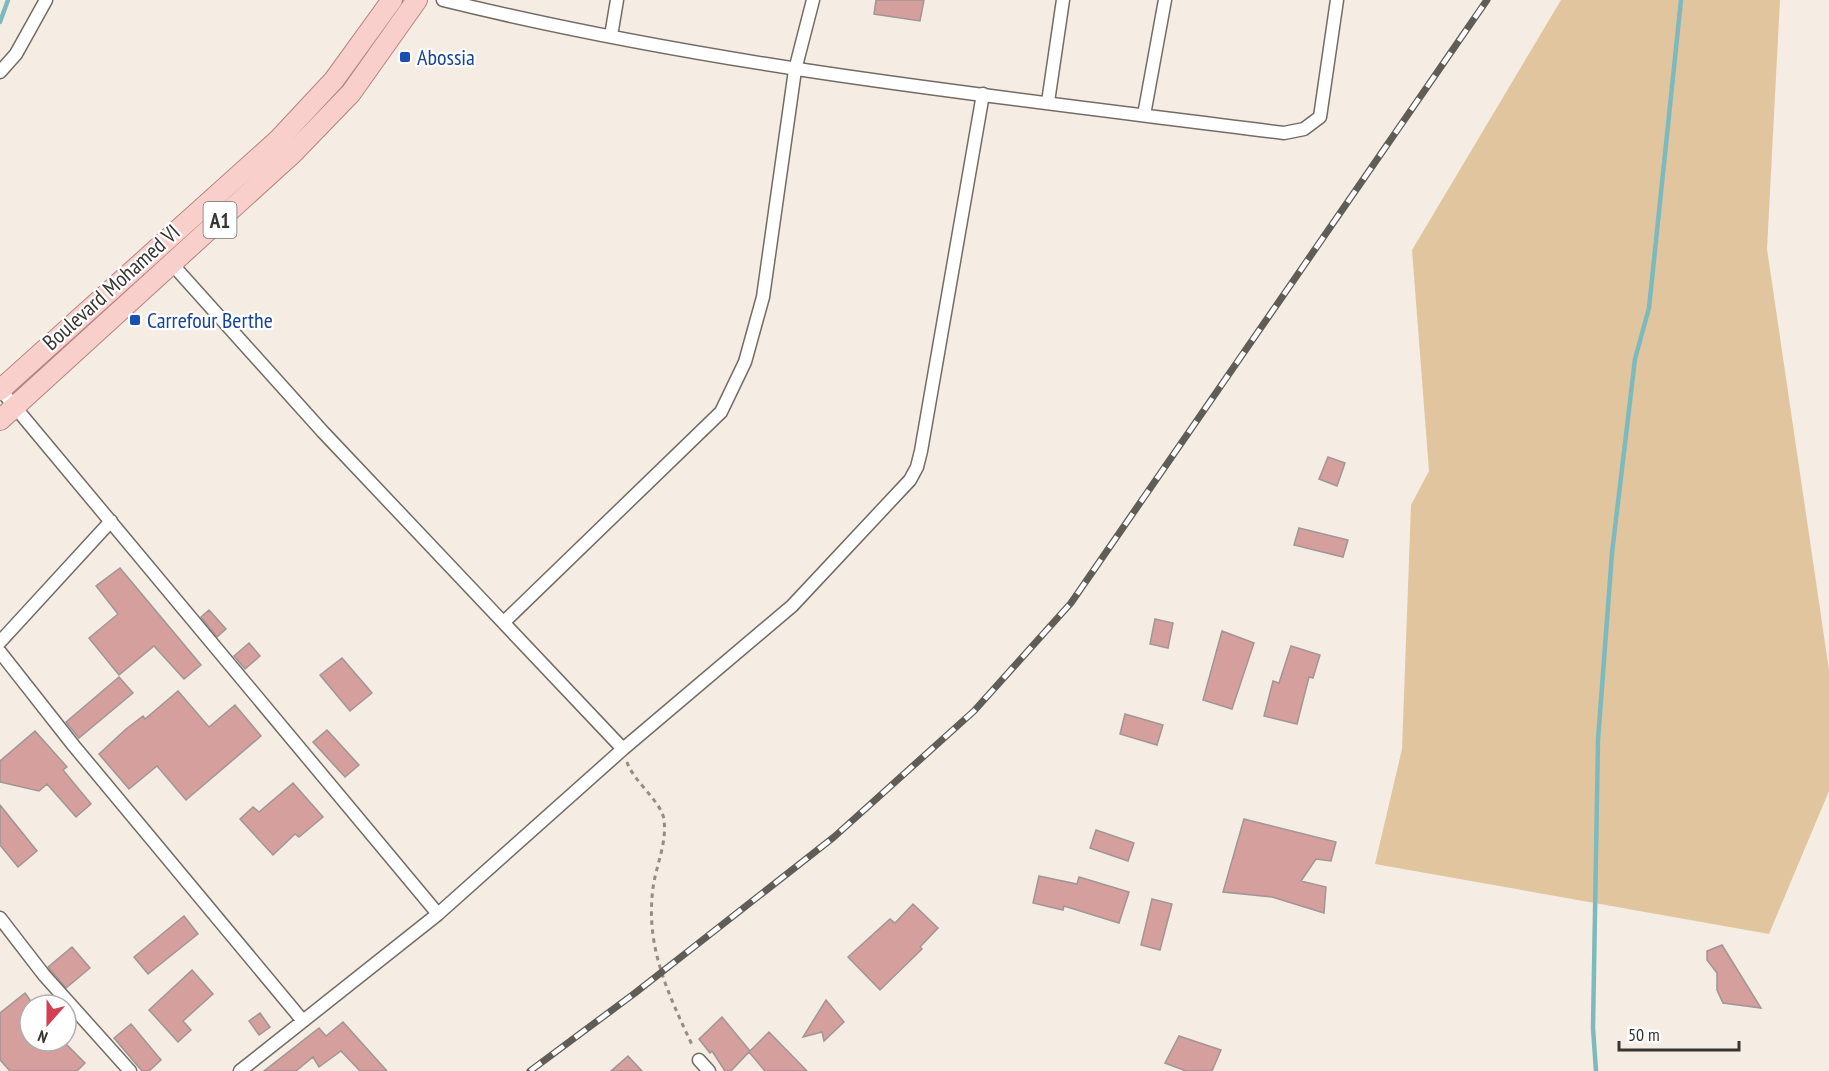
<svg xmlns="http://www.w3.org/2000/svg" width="1829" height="1071" font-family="'PT Sans Narrow',sans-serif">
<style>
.green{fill:#e1c59f}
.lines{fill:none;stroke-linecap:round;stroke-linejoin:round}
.stream{stroke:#7dbabd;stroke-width:4.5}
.building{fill:#d49f9c;stroke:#a29594;stroke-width:1.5}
.minor-casing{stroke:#726c64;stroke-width:15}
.primary-casing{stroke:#b38480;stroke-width:22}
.path{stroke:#938d87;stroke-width:3;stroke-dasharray:4.5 4.5;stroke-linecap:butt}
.minor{stroke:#fff;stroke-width:12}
.primary{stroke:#f9cfcc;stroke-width:20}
.rail-casing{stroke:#605c57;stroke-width:7}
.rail{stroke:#fff;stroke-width:4.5;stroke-dasharray:14;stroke-linecap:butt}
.transit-dot{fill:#1a4fb4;stroke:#fff;stroke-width:2}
.labels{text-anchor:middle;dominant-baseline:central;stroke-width:4.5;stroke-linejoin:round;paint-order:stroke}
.shield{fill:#fff;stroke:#74726f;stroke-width:1.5}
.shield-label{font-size:21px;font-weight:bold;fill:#383531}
.transit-label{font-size:22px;fill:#164399;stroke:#fff;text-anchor:start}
.street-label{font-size:22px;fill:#383531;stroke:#fff}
</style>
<rect width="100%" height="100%" fill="#f5ede4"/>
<!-- green -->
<path class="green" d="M 1561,0 L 1780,0 L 1767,249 L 1829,670 L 1829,791 L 1769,934 L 1375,864 L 1402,749 L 1411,505 L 1429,471 L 1412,250 Z"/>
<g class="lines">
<!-- stream -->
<path class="stream" d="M 0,22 L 8,0
M 1596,1071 L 1593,1028 L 1598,740 L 1612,553 L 1635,359 L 1649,308 L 1681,0"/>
</g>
<!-- building -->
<path class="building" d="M 876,0 L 924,0 L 920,21 L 874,14 Z
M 1328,457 L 1345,463 L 1337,486 L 1319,479 Z
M 1299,528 L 1348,540 L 1343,557 L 1294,545 Z
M 120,568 L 201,665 L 184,679 L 154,646 L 119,675 L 89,638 L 118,614 L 96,586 Z
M 209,610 L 226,629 L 217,637 L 201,617 Z
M 1155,619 L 1173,623 L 1168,648 L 1150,644 Z
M 1222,631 L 1254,643 L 1232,709 L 1203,700 Z
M 249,643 L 260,656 L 245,669 L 234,656 Z
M 1291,646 L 1320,655 L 1313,678 L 1309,677 L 1297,724 L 1264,716 L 1273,681 L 1279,683 Z
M 342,658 L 372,693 L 350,711 L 320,675 Z
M 119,677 L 133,693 L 79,738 L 66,722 Z
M 178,691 L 209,727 L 235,705 L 261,736 L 186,800 L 157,766 L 129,789 L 99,754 L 126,729 L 143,716 L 145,719 Z
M 1125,714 L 1163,725 L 1157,745 L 1120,734 Z
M 327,730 L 359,765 L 345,777 L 313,742 Z
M 35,731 L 67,767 L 63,770 L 91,804 L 76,817 L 47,784 L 39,791 L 0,782 L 0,761 Z
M 293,783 L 323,817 L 299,837 L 295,834 L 273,855 L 240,819 L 253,807 L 259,812 Z
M 0,805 L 37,851 L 18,867 L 0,845 Z
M 1244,819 L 1336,842 L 1331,861 L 1316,859 L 1301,881 L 1326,887 L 1324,913 L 1272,897 L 1223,892 Z
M 1096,830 L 1134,843 L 1128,861 L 1090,848 Z
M 1039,876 L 1077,884 L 1079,877 L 1129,892 L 1119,923 L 1064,906 L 1063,910 L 1033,903 Z
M 1152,899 L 1172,904 L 1160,950 L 1141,945 Z
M 913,904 L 938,928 L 920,947 L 922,949 L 880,990 L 848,957 L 890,919 L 895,923 Z
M 184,916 L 198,934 L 148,974 L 134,957 Z
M 1722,945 L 1761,1008 L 1723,1003 L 1717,990 L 1717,973 L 1707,960 L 1707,951 Z
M 72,947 L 90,968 L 66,988 L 48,967 Z
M 192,970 L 213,994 L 183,1021 L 191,1030 L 178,1042 L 149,1010 Z
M 25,993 L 30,1000 L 30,1041 L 63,1041 L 85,1063 L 77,1071 L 10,1071 L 0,1060 L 0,1013 Z
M 826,1000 L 844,1022 L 824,1041 L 822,1032 L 803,1037 Z
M 260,1013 L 270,1027 L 259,1035 L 249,1021 Z
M 722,1017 L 750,1051 L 769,1032 L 807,1071 L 765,1071 L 749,1052 L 731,1071 L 725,1071 L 712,1051 L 710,1053 L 699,1039 Z
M 343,1022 L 387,1071 L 360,1071 L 341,1051 L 319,1067 L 313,1057 L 296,1071 L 264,1071 L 319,1028 L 326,1036 Z
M 131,1024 L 161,1060 L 149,1071 L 142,1071 L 114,1038 Z
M 1179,1036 L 1221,1050 L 1212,1071 L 1186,1071 L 1165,1063 Z
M 628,1056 L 642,1071 L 611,1071 Z"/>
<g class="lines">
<defs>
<path id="minor" d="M 443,0 C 719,68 1002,97 1284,133 L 1304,129 L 1320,117 L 1337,0
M 611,36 L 617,0
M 0,72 L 16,54 L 46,0
M 1048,102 L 1063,0
M 1144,115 L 1165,0
M 172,264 L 323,432 L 623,749
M 0,389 L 438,914
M 504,622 L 721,412 L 745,362 L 763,297 L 795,70 L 813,0
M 0,642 L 111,521
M 0,652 L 74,746 L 303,1021
M 0,918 L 44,975 L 130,1071
M 699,1060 L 709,1071
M 240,1071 L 438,914 L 623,749 L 792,606 L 910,480 L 917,467 L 921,451 L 983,94"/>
<path id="primary" d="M 0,390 L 278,140 L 334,80 L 392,0
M 0,420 L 293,153 L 351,93 L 417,0"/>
</defs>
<!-- minor casing -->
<use href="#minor" class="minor-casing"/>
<!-- primary casing -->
<use href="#primary" class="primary-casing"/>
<!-- path -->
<path class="path" d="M 627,762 C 633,781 662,802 664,820 C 667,844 656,865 653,888 C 645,948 669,995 693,1047"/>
<!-- minor -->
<use href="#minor" class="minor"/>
<!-- primary -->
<use href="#primary" class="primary"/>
<defs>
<path id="rail" d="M 530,1071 L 635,993 L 834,837 L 974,711 L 1071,603 L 1487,0"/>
</defs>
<!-- rail casing -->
<use href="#rail" class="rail-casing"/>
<!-- rail -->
<use href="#rail" class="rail"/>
</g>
<!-- markers -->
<g class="transit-dot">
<rect x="399" y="51" width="12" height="12" rx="3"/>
<rect x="129" y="314" width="12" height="12" rx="3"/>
</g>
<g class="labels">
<!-- shield labels -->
<rect class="shield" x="203.5" y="202" width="33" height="36" rx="4.5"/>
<g class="shield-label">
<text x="220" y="220">A1</text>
</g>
<!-- transit labels -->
<g class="transit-label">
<text x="417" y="57">Abossia</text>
<text x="147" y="320">Carrefour Berthe</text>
</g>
<!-- street labels -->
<g class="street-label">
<text transform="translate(111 287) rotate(-42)">Boulevard Mohamed VI</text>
</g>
</g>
<!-- north arrow -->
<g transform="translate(48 1023) rotate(201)"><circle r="28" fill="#ffffff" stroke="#afaead" stroke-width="1.5"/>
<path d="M0-4.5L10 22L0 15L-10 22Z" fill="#d14152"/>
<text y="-9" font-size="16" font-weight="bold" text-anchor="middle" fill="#383531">N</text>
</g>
<!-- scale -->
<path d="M1619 1041v9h120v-9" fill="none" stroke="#383531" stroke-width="3"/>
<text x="1628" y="1041" font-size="18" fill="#383531" stroke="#ffffff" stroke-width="4.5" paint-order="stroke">50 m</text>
</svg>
